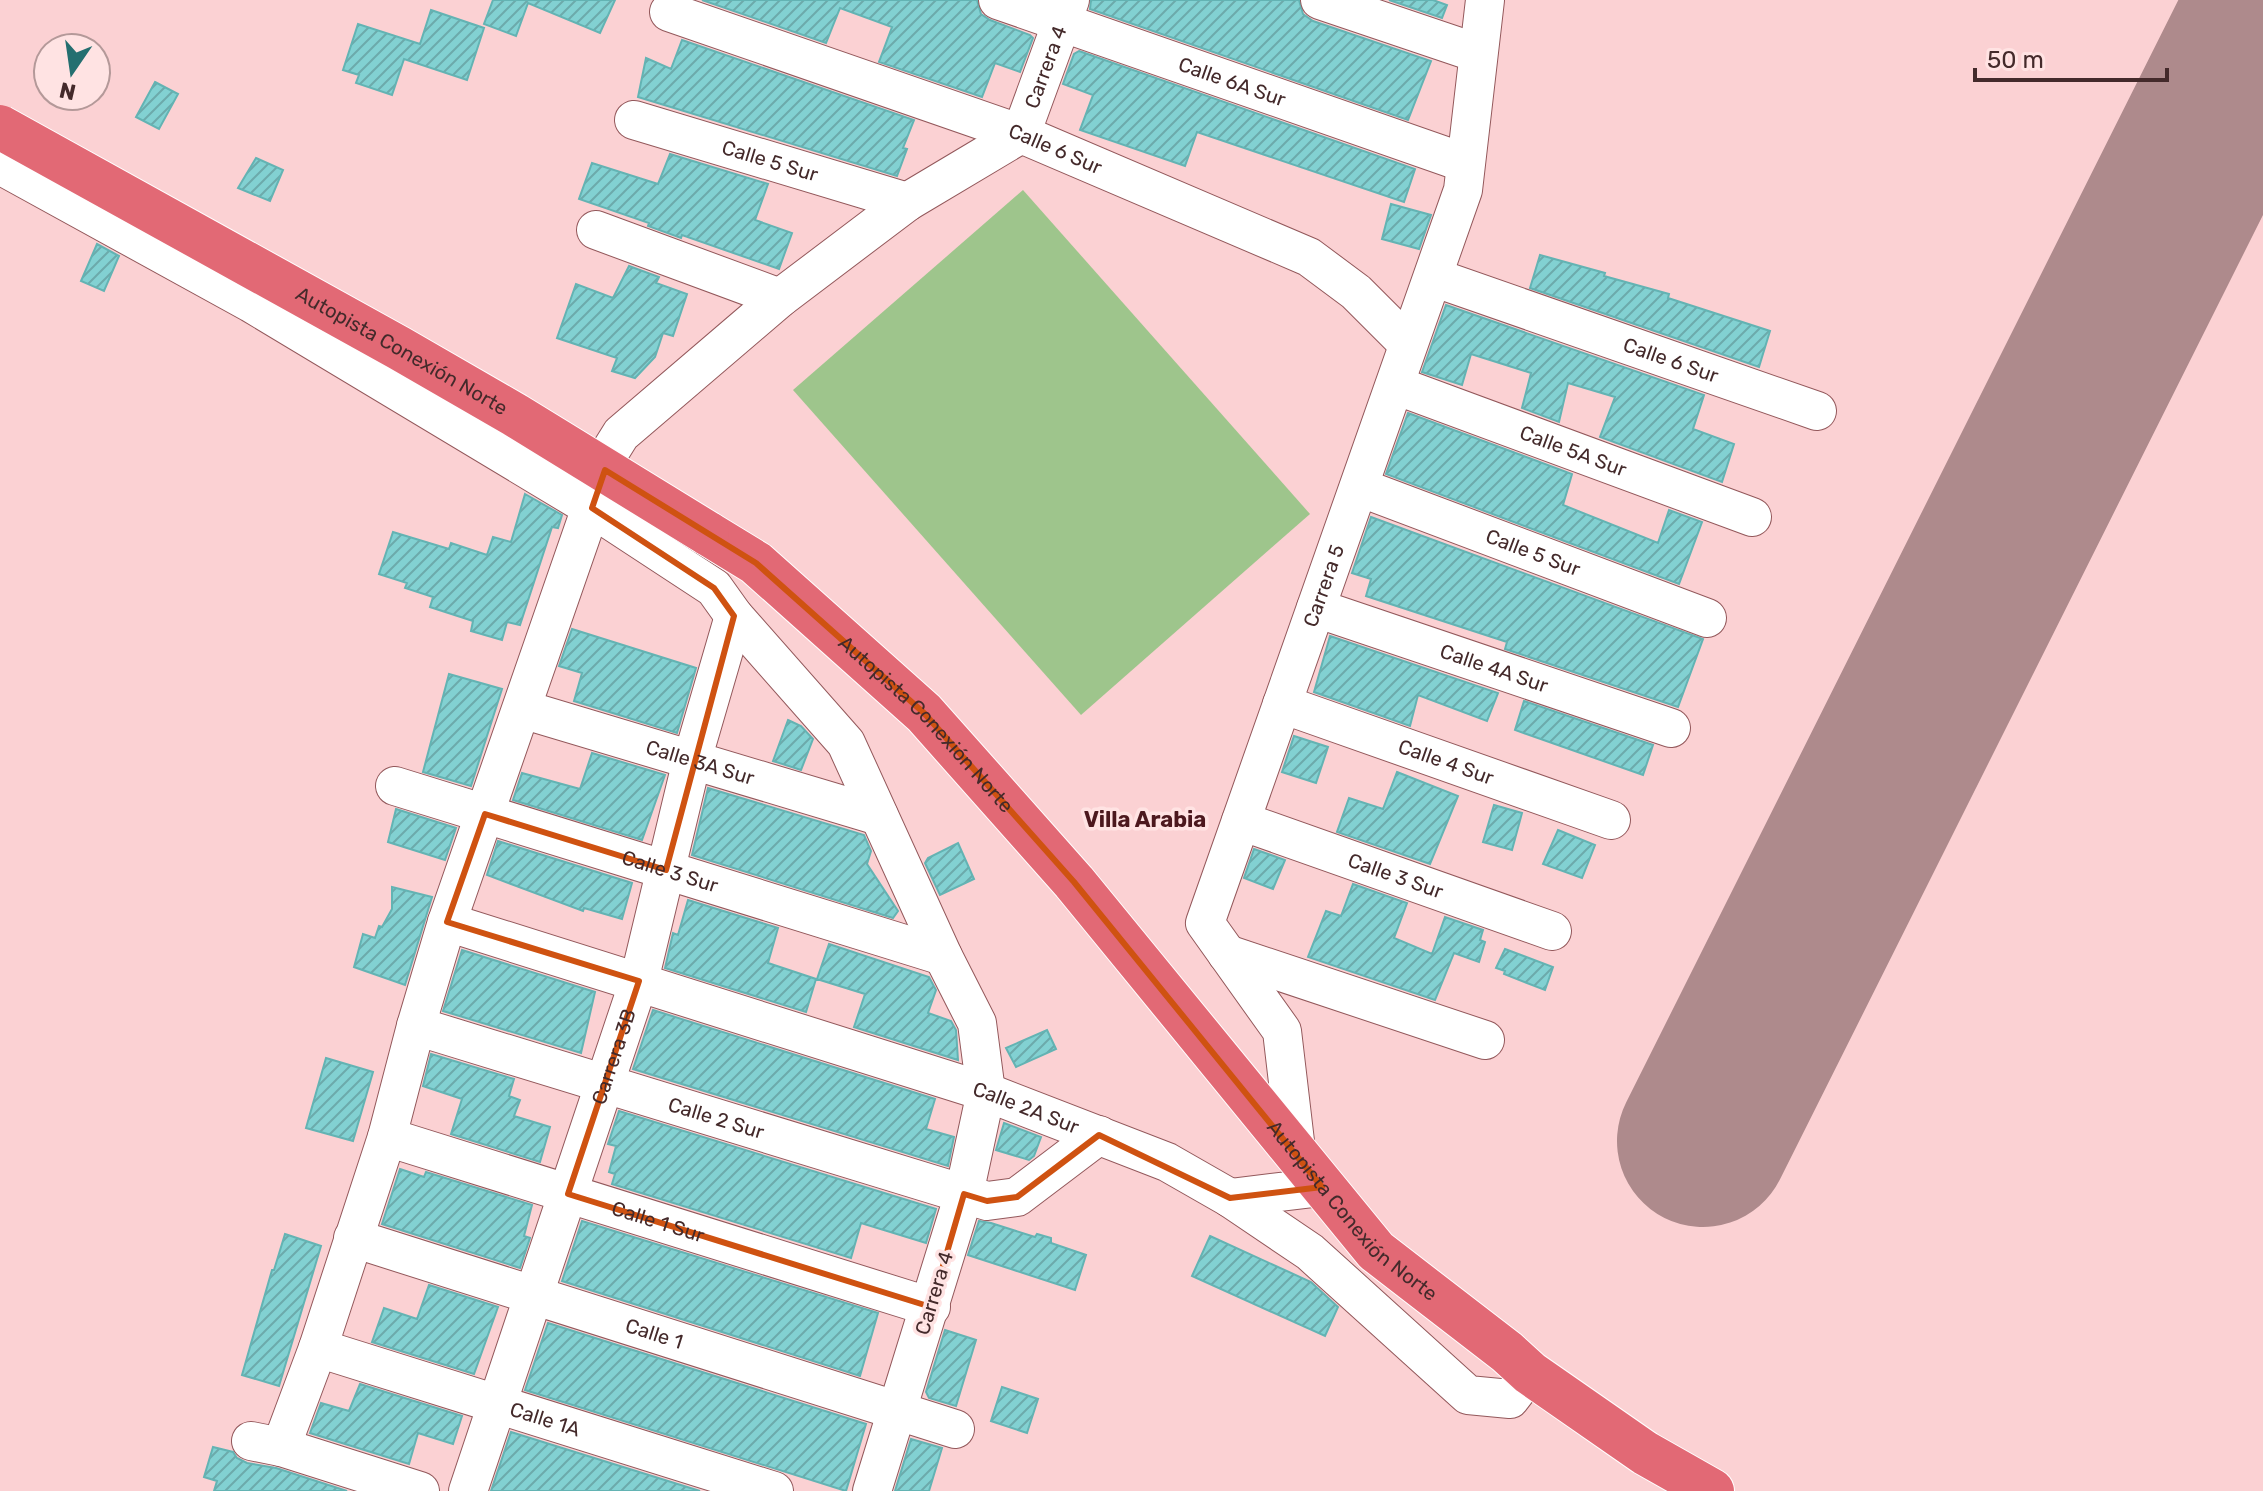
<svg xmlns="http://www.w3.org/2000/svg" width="2263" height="1491" font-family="Rubik,sans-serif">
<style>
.pitch{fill:#9ec58c}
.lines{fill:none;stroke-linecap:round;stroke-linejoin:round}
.runway{stroke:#ae8a8c;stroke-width:172}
.building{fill:url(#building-hatch);stroke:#63b3b3;stroke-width:2}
.minor-casing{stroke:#93585b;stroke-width:40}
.highway-casing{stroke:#fff;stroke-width:46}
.minor{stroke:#fff;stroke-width:38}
.highway{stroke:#e26975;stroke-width:44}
.highway-bridge-casing{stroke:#fff;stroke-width:46;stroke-linecap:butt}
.highway-bridge{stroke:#e26975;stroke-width:44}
.marked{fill:none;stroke:#cf5211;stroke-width:6;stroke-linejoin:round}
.labels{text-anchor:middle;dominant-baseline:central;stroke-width:7;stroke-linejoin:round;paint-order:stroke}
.street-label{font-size:20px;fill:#442a2b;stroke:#ffe3e3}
.neighbourhood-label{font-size:22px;font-weight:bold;fill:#4c181e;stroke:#ffe3e3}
</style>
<defs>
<pattern id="building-hatch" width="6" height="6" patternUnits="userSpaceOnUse" patternTransform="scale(2)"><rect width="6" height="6" fill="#82d1d2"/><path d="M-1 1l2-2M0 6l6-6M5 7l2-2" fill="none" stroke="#6caaab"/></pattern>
</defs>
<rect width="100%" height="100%" fill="#fbd1d3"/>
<!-- pitch -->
<path class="pitch" d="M 1023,190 L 1310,514 L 1081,715 L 793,390 Z"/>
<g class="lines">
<!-- runway -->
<path class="runway" d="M 1703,1141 L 2263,23"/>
</g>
<!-- building -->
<path class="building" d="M 493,0 L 615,0 L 600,33 L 528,3 L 516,36 L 484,24 Z
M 702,0 L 977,0 L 981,14 L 990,20 L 1030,35 L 1033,38 L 1020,72 L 995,63 L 982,97 L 879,62 L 892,27 L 840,8 L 826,43 Z
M 1091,0 L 1299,0 L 1303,14 L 1313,21 L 1431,61 L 1408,120 L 1090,9 Z
M 1389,0 L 1433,0 L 1447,5 L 1442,18 Z
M 431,10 L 484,28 L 467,80 L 404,59 L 392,95 L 356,83 L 359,75 L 343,70 L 358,24 L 420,44 Z
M 682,40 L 914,120 L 903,148 L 907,149 L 897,176 L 638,97 L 646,58 L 671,69 Z
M 1079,51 L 1415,169 L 1404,202 L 1197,132 L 1185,166 L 1080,130 L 1093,95 L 1063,84 L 1074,54 Z
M 155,82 L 178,94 L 159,129 L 136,117 Z
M 670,154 L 768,184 L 755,220 L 792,233 L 779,269 L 682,235 L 681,238 L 648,226 L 649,223 L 579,199 L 592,163 L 658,184 Z
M 256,158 L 283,170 L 270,201 L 238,188 Z
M 1391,204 L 1431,215 L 1419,249 L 1382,239 Z
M 97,244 L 119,256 L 104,291 L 81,281 Z
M 1540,255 L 1605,273 L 1604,276 L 1669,294 L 1668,298 L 1770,331 L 1759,367 L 1530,288 Z
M 629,266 L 659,277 L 656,283 L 687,294 L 673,336 L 663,333 L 655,357 L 635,378 L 612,371 L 617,358 L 557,338 L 576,284 L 613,298 Z
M 1446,305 L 1704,395 L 1693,429 L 1734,444 L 1722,482 L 1600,437 L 1615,397 L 1568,383 L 1559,422 L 1522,408 L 1531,373 L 1471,354 L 1462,385 L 1422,372 Z
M 1408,413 L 1572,474 L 1563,505 L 1658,543 L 1669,510 L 1702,522 L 1679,584 L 1386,474 Z
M 525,494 L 562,515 L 558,528 L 552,527 L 520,625 L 507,622 L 502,640 L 471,631 L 473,621 L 430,607 L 433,597 L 405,588 L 407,583 L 379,574 L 393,532 L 449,549 L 451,543 L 487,555 L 493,537 L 511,542 Z
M 1371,517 L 1703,639 L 1678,707 L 1505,649 L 1507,642 L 1366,596 L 1371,579 L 1352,573 Z
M 572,629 L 696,668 L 677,733 L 574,701 L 582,673 L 559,666 Z
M 1330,636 L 1498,693 L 1487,721 L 1418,695 L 1410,726 L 1314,692 Z
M 449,674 L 502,689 L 471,786 L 423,772 Z
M 1524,701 L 1653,745 L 1643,775 L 1515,730 Z
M 788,720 L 801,726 L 813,739 L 801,770 L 773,761 Z
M 1294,736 L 1328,747 L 1316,783 L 1282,772 Z
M 592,753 L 665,775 L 642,840 L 513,800 L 522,773 L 580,789 Z
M 1397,772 L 1458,796 L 1430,864 L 1337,832 L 1349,798 L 1383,809 Z
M 708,788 L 864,835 L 871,851 L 867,864 L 898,911 L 893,918 L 692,855 Z
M 1494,805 L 1522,813 L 1512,850 L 1483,842 Z
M 396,809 L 456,828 L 445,860 L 388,842 Z
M 1558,830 L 1595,845 L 1582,878 L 1543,864 Z
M 498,841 L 632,883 L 622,919 L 584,908 L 583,911 L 487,875 Z
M 958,843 L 974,879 L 940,895 L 925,863 L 928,858 Z
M 1254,849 L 1285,860 L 1273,889 L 1244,878 Z
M 1353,884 L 1407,903 L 1394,938 L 1432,954 L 1445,917 L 1483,930 L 1480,940 L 1485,942 L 1479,962 L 1454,953 L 1435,1000 L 1308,957 L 1326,911 L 1341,916 Z
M 392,887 L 432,897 L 405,985 L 354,967 L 363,934 L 375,938 L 379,926 L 382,927 L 392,909 Z
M 688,900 L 778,928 L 768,963 L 816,979 L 806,1012 L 665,968 L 673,933 L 678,935 Z
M 829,944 L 929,977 L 936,990 L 928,1013 L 951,1021 L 956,1030 L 958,1060 L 854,1027 L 865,994 L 817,979 Z
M 1505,949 L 1553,967 L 1545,990 L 1504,974 L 1505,971 L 1496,968 Z
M 462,950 L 595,992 L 581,1053 L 443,1011 Z
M 653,1010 L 935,1099 L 926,1129 L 954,1137 L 948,1166 L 633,1069 Z
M 1047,1030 L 1056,1049 L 1016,1067 L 1006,1048 Z
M 431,1054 L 514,1079 L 509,1096 L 520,1100 L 514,1116 L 550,1127 L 540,1162 L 451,1134 L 462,1099 L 423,1086 Z
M 326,1058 L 373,1072 L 353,1141 L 306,1128 Z
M 619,1111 L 936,1209 L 926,1243 L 861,1223 L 851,1258 L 612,1184 L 615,1174 L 609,1172 L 616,1146 L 608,1144 Z
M 1004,1123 L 1041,1137 L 1034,1156 L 1029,1160 L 996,1150 Z
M 400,1169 L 424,1177 L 426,1172 L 532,1205 L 524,1236 L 530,1238 L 520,1268 L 382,1224 Z
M 582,1221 L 878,1313 L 860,1376 L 562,1281 Z
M 979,1221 L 991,1223 L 1035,1237 L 1037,1234 L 1051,1238 L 1051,1243 L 1086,1255 L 1075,1290 L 968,1255 Z
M 285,1234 L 321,1246 L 279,1386 L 242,1375 L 272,1270 L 274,1270 Z
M 1210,1236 L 1311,1282 L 1338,1307 L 1325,1336 L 1192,1276 Z
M 429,1285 L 498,1307 L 474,1374 L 372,1342 L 384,1308 L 417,1319 Z
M 548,1323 L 866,1424 L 846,1491 L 525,1390 Z
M 945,1330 L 976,1340 L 956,1406 L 929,1398 L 926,1392 Z
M 360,1384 L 462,1416 L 453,1444 L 418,1433 L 409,1464 L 310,1433 L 321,1403 L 349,1411 Z
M 1002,1387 L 1038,1399 L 1027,1433 L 991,1421 Z
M 511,1432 L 700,1491 L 491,1491 Z
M 911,1439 L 942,1448 L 929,1491 L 895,1491 Z
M 213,1447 L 233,1452 L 237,1458 L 247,1463 L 276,1468 L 347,1491 L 214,1491 L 217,1481 L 204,1477 Z"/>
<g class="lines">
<defs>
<g id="minor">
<path id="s1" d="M 998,0 L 1465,163"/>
<path d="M 1320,0 L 1477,53"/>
<path id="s2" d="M 669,12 L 1021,134 L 1309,257 L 1356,292 L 1408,344"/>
<path id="s3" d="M 634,120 L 907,202"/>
<path d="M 0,165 L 251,303 L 592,508 L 714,588 L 734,616 L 846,743 L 943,956 L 977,1023 L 986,1092 L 964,1194 L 872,1491"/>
<path d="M 596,230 L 780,298"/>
<path id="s4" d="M 1433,277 L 1817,411"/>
<path id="s5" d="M 1395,385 L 1752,517"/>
<path id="s6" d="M 1359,487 L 1707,618"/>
<path id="s7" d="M 1316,608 L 1671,728"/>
<path id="s8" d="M 1282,704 L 1611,820"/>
<path id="s9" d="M 522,709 L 879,816"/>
<path id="s10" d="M 395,786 L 943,956"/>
<path id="s11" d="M 1241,821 L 1552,931"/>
<path id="s12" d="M 447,922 L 986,1092 L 1167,1162 L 1230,1198 L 1310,1252 L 1468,1395 L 1510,1399 L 1530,1373"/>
<path d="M 1227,954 L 1485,1040"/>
<path id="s13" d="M 416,1026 L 987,1201 L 1017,1197 L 1099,1135"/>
<path id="s14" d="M 387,1137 L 931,1307"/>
<path id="s15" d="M 1296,1150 L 1282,1031 L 1205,923 L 1463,190 L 1485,0"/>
<path d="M 1230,1198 L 1322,1187"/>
<path id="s16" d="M 353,1238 L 955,1429"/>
<path id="s17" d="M 318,1348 L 774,1491"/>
<path d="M 251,1441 L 281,1447 L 420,1491"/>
<path id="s18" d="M 281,1447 L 318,1348 L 387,1137 L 416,1026 L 447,922 L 611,450 L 621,434 L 780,298 L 907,202 L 1021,134 L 1070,0"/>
<path id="s19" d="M 468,1491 L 639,981 L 692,760 L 734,616"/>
</g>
<g id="highway">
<path id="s20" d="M 707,533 L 756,563 L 924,713 L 1074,882 L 1376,1251 L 1507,1352 L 1530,1373 L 1645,1453 L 1712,1491"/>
</g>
</defs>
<!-- minor casing -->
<use href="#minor" class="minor-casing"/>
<!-- highway casing -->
<use href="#highway" class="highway-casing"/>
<!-- minor -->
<use href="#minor" class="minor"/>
<!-- highway -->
<use href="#highway" class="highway"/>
<defs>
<g id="highway-bridge">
<path id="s21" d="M 0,127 L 399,348 L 515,415 L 707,533"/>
</g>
</defs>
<!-- highway-bridge casing -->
<use href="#highway-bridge" class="highway-bridge-casing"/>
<!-- highway-bridge -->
<use href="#highway-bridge" class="highway-bridge"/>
</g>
<!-- marked area -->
<path class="marked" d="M 605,470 L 756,563 L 924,713 L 1074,882 L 1322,1187 L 1230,1198 L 1099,1135 L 1017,1197 L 987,1201 L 964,1194 L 931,1307 L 568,1194 L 639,981 L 447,922 L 485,814 L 666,870 L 734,616 L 714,588 L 592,508 Z"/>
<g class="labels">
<!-- street labels -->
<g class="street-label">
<text stroke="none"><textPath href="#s18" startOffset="1642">Carrera 4</textPath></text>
<text stroke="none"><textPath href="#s1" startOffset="248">Calle 6A Sur</textPath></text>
<text stroke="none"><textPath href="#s2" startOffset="410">Calle 6 Sur</textPath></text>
<text stroke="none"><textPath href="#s3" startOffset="142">Calle 5 Sur</textPath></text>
<text stroke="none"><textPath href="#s21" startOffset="460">Autopista Conexión Norte</textPath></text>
<text stroke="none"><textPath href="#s4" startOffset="252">Calle 6 Sur</textPath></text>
<text stroke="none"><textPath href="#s5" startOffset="190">Calle 5A Sur</textPath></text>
<text stroke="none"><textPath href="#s6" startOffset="186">Calle 5 Sur</textPath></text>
<text stroke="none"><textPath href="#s15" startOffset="610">Carrera 5</textPath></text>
<text stroke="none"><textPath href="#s7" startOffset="188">Calle 4A Sur</textPath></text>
<text stroke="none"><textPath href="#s20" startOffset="292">Autopista Conexión Norte</textPath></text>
<text stroke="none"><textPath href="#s9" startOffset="186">Calle 3A Sur</textPath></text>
<text stroke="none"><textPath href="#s8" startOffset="174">Calle 4 Sur</textPath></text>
<text stroke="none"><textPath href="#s10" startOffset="288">Calle 3 Sur</textPath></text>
<text stroke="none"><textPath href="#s11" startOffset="164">Calle 3 Sur</textPath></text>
<text stroke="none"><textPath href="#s19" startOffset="458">Carrera 3B</textPath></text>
<text stroke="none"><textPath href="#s12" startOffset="608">Calle 2A Sur</textPath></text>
<text stroke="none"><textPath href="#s13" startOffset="314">Calle 2 Sur</textPath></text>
<text stroke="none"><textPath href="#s20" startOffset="940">Autopista Conexión Norte</textPath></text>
<text stroke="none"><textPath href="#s14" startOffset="284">Calle 1 Sur</textPath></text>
<text transform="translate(934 1293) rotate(-73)">Carrera 4</text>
<text stroke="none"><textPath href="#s16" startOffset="316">Calle 1</textPath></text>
<text stroke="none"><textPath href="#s17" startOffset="238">Calle 1A</textPath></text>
</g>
<!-- neighbourhood labels -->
<g class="neighbourhood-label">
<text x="1145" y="819">Villa Arabia</text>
</g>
</g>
<!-- north arrow -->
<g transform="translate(72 72) rotate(193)"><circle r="38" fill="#ffe3e3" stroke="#b49999" stroke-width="2"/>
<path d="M0-6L14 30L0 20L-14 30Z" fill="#246f70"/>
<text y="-12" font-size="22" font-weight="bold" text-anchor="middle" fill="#442a2b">N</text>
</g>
<!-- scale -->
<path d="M1975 68v12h192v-12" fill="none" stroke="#442a2b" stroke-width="4"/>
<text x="1987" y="68" font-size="24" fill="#442a2b" stroke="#ffe3e3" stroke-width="6" paint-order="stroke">50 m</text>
</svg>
